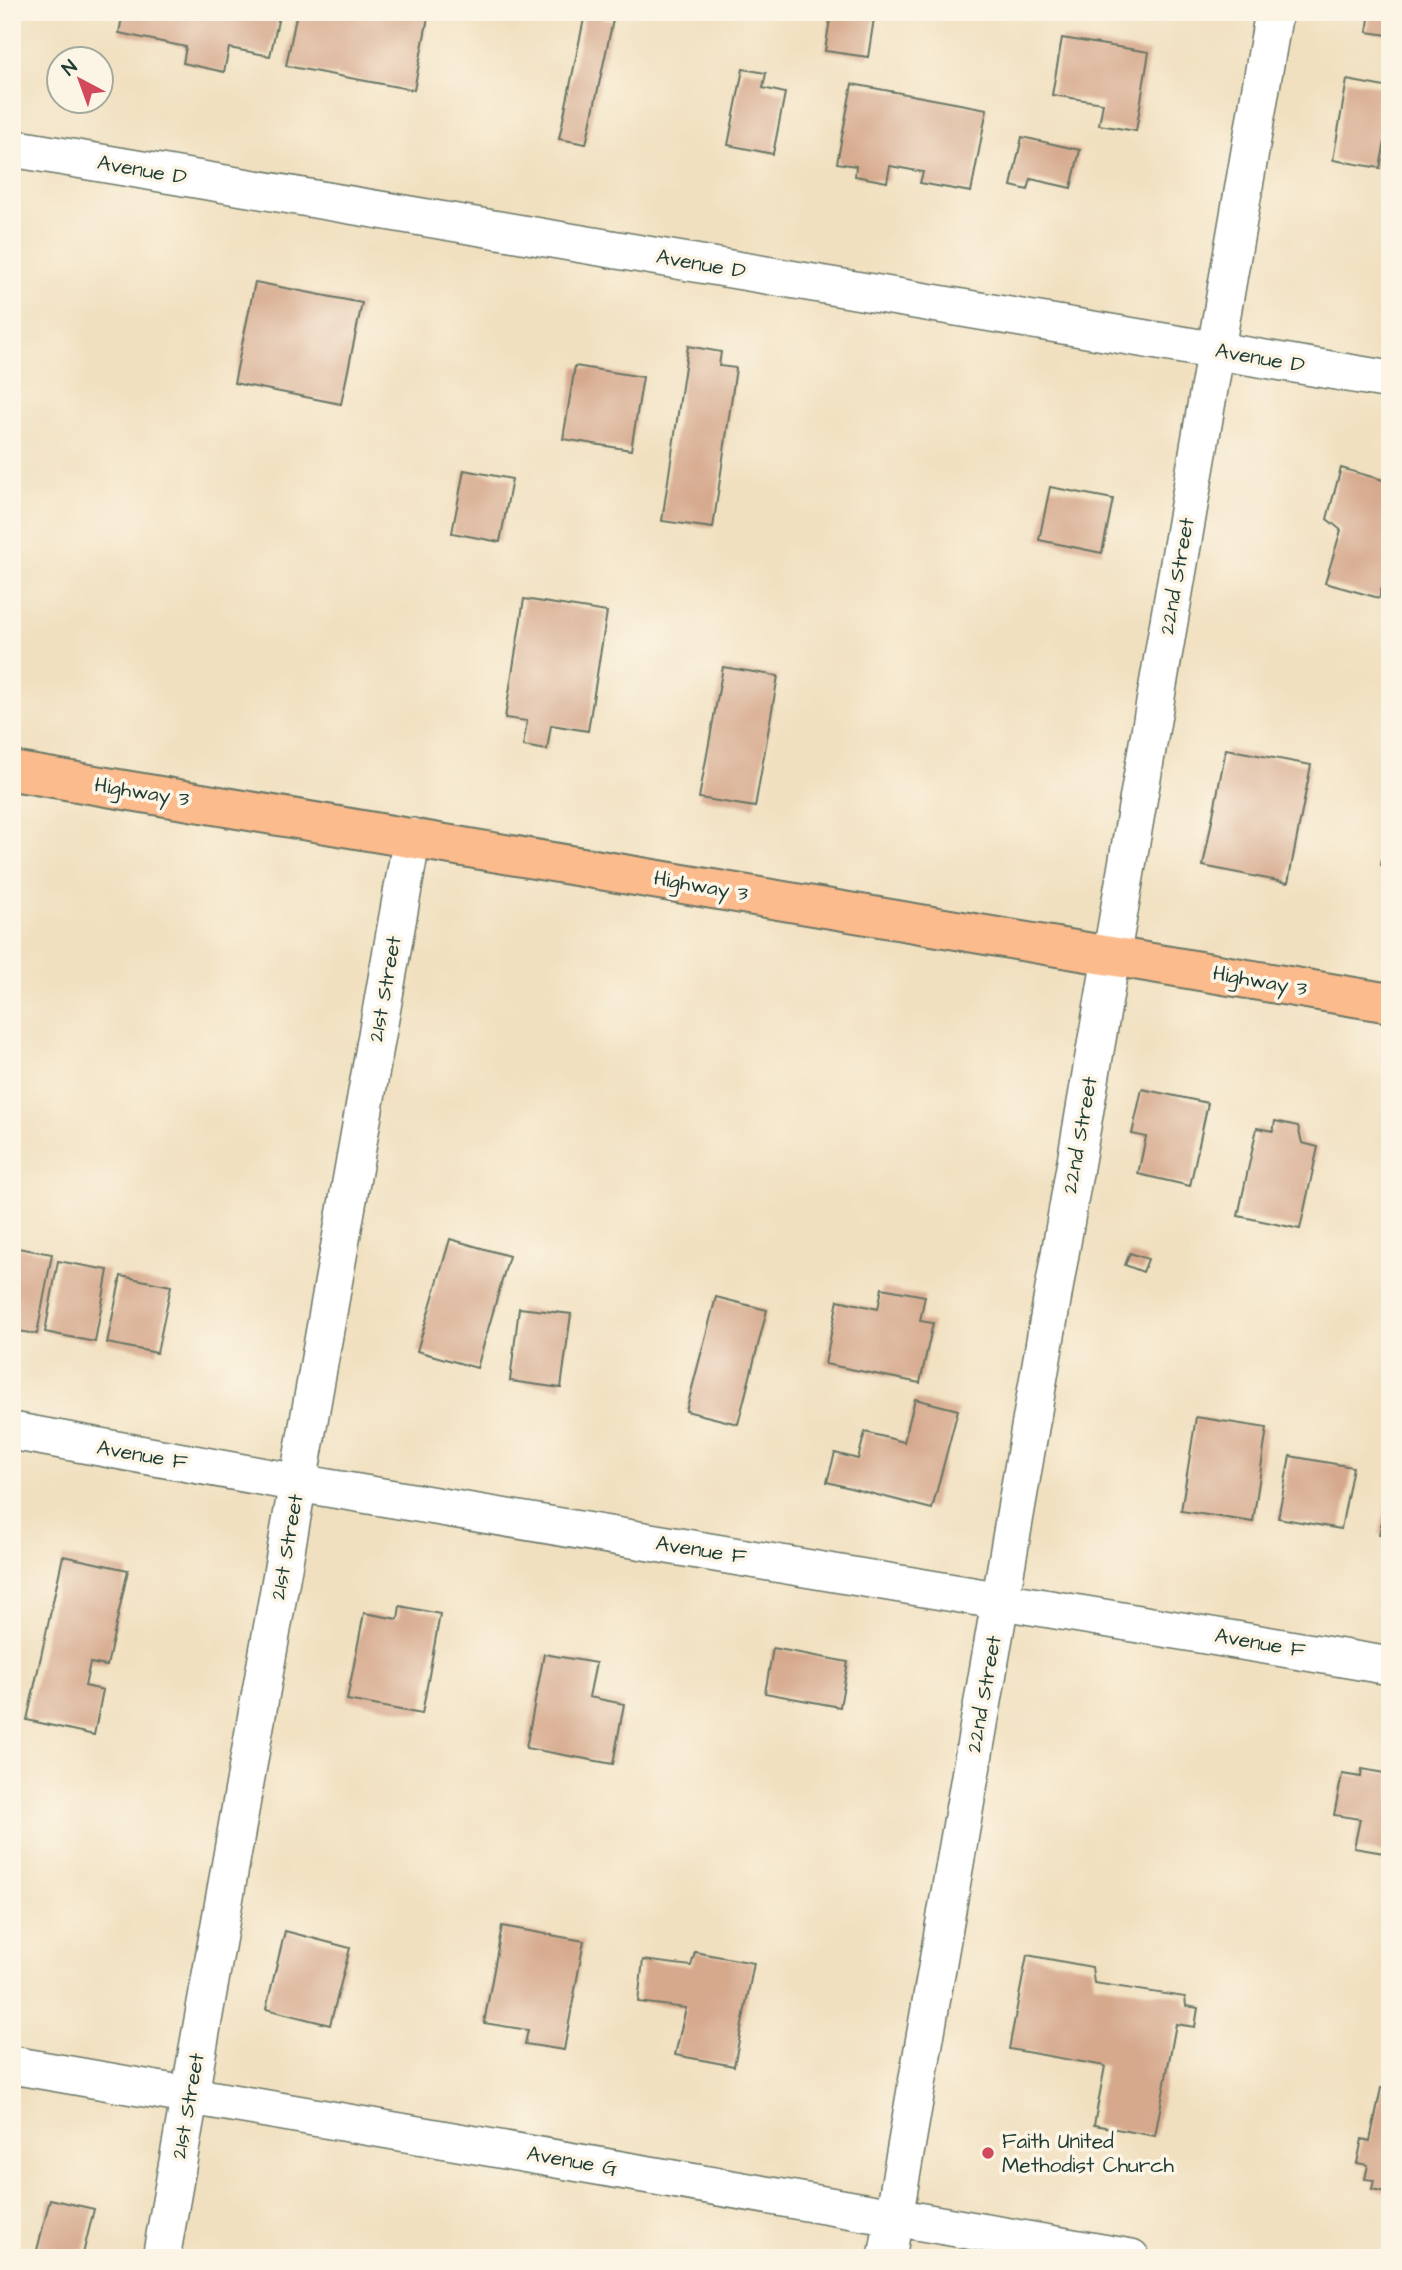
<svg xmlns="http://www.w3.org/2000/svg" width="1402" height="2270" font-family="'Architects Daughter',sans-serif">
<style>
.building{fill:#d6a98d}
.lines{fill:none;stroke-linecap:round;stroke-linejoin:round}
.street-casing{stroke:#687665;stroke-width:40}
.primary-casing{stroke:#687665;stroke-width:42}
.street{stroke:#fff;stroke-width:37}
.primary{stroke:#fbbb8c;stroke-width:38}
.poi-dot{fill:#d1495b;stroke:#fcf5e5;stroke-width:2.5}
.labels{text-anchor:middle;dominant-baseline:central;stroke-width:7;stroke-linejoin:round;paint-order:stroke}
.street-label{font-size:21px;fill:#1f3d34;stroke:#fcf5e5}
.poi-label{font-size:21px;fill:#1f3d34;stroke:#fcf5e5;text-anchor:start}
</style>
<rect width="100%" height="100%" fill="#fcf5e5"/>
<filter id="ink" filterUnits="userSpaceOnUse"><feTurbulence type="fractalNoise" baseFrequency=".0143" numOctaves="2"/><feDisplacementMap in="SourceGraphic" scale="14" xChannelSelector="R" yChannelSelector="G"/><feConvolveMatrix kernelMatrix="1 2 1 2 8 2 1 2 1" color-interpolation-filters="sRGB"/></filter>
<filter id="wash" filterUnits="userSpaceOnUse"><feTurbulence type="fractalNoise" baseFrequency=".00686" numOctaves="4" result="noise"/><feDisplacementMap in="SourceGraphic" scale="28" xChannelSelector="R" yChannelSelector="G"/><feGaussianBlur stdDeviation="1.57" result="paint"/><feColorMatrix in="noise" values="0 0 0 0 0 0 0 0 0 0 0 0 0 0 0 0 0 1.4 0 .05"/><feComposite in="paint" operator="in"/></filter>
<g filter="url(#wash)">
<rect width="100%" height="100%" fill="#f1e0c0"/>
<g id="blocks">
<!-- building -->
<path class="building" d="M 123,12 L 280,12 L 270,56 L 229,48 L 224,72 L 183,63 L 186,47 L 119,33 Z
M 297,12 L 429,12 L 414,90 L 286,66 Z
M 831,12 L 875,12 L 868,57 L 825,51 Z
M 1130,12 L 1161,12 L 1160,19 Z
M 1370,12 L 1390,12 L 1388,35 L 1367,32 Z
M 585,14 L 613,20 L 586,144 L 559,139 Z
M 1062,38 L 1149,52 L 1136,131 L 1099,125 L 1103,103 L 1052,95 Z
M 743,69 L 766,73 L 763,88 L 785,93 L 773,154 L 728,145 Z
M 1347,80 L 1390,88 L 1390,115 L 1380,168 L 1333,160 Z
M 852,84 L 987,109 L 971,192 L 920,183 L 923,172 L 890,166 L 887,182 L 855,176 L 856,166 L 837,163 Z
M 1022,137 L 1080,150 L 1071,188 L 1031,179 L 1028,190 L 1011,186 Z
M 255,282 L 362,303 L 341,404 L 234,383 Z
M 688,346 L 721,352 L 719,366 L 736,368 L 713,528 L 662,521 Z
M 575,366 L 643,377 L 631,450 L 563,439 Z
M 1341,468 L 1390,482 L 1390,560 L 1379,598 L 1325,583 L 1341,530 L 1327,519 Z
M 464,470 L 512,479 L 500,542 L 452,533 Z
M 1050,487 L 1113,499 L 1102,553 L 1039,540 Z
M 524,599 L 607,612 L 588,731 L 551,725 L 547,750 L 523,746 L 527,721 L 505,718 Z
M 723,667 L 778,676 L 755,807 L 699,798 Z
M 1226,749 L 1311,765 L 1288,883 L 1203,866 Z
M 1388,815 L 1390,815 L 1390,867 L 1381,865 Z
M 1142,1089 L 1208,1103 L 1190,1186 L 1138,1174 L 1146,1137 L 1132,1134 Z
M 1275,1121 L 1298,1126 L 1302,1143 L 1318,1147 L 1300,1229 L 1238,1216 L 1257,1128 L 1273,1131 Z
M 450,1239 L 509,1256 L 477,1368 L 417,1351 Z
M 12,1247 L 52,1254 L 37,1334 L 12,1330 Z
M 1130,1253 L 1148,1259 L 1143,1272 L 1125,1265 Z
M 58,1261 L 108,1270 L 95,1342 L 45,1332 Z
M 121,1276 L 171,1286 L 157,1353 L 107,1343 Z
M 882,1288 L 925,1296 L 920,1321 L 933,1323 L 920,1383 L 825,1364 L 838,1300 L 878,1309 Z
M 716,1297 L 767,1310 L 738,1424 L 686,1411 Z
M 519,1308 L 571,1314 L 561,1388 L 510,1381 Z
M 915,1399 L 958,1410 L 932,1509 L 827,1482 L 835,1453 L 858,1459 L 865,1432 L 904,1442 Z
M 1196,1417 L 1267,1428 L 1253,1522 L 1181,1511 Z
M 1290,1456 L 1353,1467 L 1341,1529 L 1278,1518 Z
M 1389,1491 L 1390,1491 L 1390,1536 L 1379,1534 Z
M 63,1556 L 128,1570 L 107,1666 L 90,1663 L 85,1686 L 103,1690 L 94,1735 L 27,1720 Z
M 400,1606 L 440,1614 L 422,1714 L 347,1700 L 364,1613 L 398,1619 Z
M 773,1648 L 848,1662 L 840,1707 L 765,1693 Z
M 544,1654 L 596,1663 L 589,1697 L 624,1704 L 613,1764 L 526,1748 Z
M 1362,1769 L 1390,1774 L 1390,1854 L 1354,1848 L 1360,1819 L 1334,1815 L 1342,1774 L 1361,1777 Z
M 502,1926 L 584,1941 L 564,2050 L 525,2044 L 528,2030 L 484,2023 Z
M 285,1931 L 350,1948 L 330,2025 L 266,2009 Z
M 695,1952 L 754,1963 L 734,2066 L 675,2055 L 686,2008 L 638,2002 L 643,1960 L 691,1966 Z
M 1027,1955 L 1092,1967 L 1094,1983 L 1185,1997 L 1186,2006 L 1198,2008 L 1195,2027 L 1176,2024 L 1155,2136 L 1094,2125 L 1105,2066 L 1009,2049 Z
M 1381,2088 L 1390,2090 L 1390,2193 L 1372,2189 L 1374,2180 L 1365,2179 L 1368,2165 L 1357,2163 L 1362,2139 L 1370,2141 Z
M 50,2199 L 94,2209 L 82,2258 L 35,2258 Z"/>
</g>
</g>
<g filter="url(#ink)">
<use href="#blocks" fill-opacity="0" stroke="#687665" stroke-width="2"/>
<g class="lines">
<defs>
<path id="street" d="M 12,148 L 1390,380
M 12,1431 L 298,1483 L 1390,1666
M 12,2065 L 1131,2258
M 161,2258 L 412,837
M 887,2258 L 1274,12"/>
<path id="primary" d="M 12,771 L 1390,1003"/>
</defs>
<!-- street casing -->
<use href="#street" class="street-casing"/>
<!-- primary casing -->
<use href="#primary" class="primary-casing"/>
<!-- street -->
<use href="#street" class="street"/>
<!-- primary -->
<use href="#primary" class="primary"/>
</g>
</g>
<!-- markers -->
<circle class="poi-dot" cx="988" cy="2153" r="7"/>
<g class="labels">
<!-- street labels -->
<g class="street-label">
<text transform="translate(142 170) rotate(10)">Avenue D</text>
<text transform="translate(701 264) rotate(10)">Avenue D</text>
<text transform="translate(1260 358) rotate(10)">Avenue D</text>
<text transform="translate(1177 576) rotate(-80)">22nd Street</text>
<text transform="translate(142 792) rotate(9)">Highway 3</text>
<text transform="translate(701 886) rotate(10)">Highway 3</text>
<text transform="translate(1260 981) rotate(10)">Highway 3</text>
<text transform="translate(385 989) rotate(-80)">21st Street</text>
<text transform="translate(1080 1135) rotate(-80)">22nd Street</text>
<text transform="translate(142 1455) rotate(10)">Avenue F</text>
<text transform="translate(287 1547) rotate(-80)">21st Street</text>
<text transform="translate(701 1550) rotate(9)">Avenue F</text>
<text transform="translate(1260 1643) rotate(10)">Avenue F</text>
<text transform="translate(984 1694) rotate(-80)">22nd Street</text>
<text transform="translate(188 2106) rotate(-80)">21st Street</text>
<text transform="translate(572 2161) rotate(10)">Avenue G</text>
</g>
<!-- poi labels -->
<g class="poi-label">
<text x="1002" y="2141">Faith United<tspan x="1002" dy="24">Methodist Church</tspan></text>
</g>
</g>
<!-- margin -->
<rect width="1402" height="2270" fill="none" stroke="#fcf5e5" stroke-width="42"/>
<!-- north arrow -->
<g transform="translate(80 80) rotate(319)"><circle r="33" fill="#fcf5e5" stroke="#a4ab9e" stroke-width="2"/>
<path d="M0-5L12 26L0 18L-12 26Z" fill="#d1495b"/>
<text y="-10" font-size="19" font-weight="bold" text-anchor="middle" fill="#1f3d34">N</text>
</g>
</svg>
